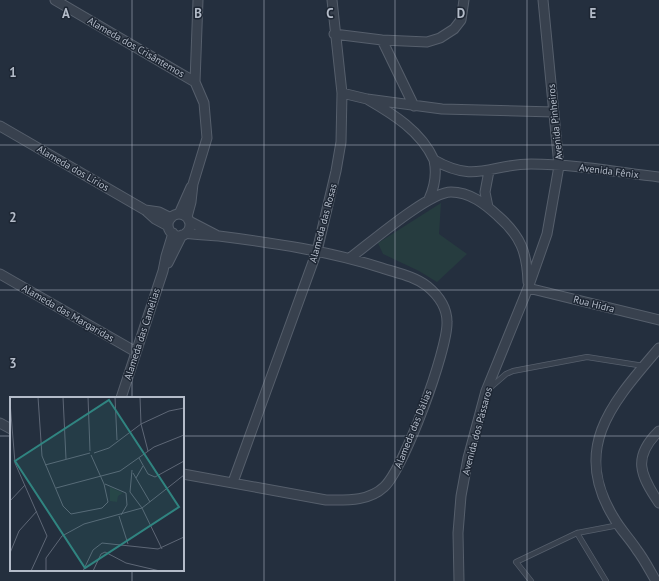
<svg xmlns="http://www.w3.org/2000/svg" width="659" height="581" font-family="'PT Sans',sans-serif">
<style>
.green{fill:#263c3f}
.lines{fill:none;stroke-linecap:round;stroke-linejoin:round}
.lane-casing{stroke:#565f6c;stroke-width:6}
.street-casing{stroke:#565f6c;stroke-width:11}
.lane{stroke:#38414e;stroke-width:4.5}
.street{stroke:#38414e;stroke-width:9}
.grid{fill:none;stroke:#b4bcc9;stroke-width:1;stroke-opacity:0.55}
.labels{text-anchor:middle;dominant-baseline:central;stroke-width:3;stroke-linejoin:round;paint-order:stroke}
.street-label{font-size:10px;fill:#b4bcc9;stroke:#1d2633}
.inset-road{fill:none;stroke:#5e6776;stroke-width:1}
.view{fill:#308480;fill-opacity:0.15;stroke:#308480;stroke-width:2}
.inset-edge{fill:none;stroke:#b4bcc9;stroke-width:2}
.grid-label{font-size:13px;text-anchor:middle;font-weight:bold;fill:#b4bcc9;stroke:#1d2633;stroke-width:3;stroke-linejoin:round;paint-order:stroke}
</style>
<rect width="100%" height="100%" fill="#242f3e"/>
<!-- green -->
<path class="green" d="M 441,203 L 439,234 L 467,254 L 437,282 L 419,271 L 383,254 L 378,243 Z"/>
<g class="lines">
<defs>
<path id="lane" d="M 491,387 L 506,374 L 513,371 L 587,357 L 644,366
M 577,533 L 606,581
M 531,581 L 516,562 L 577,533 L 619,525"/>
<path id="street" d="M 55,0 L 195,82
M 334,34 L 382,40 L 427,42 L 440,38 L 454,29 L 461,20 L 464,0
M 382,40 L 414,106
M 342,93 L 367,99 L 442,109 L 554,112
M 367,99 C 393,114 421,131 434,160 C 476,184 490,164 531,164 C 574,164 617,172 659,177
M 0,126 L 145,210 L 155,219 L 168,226
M 429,199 C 435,186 437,174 434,160
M 488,207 L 485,192 L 489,171
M 145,210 L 159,212 L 171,218
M 179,214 L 191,187
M168 225a11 11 0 1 1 22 0a11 11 0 1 1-22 0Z
M 187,217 L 191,202 L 193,184 L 207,138 L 204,103 L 195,82 L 198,0
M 189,221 L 216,235
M 350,258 C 370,243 429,192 451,192 C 470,192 485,204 498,216 C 521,236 527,253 528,282
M 168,263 L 182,235
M 0,274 L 136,352
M 528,288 L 659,320
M 121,398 L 163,271 L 166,256 L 173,233
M 0,423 L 11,429
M 659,431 C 632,457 640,475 659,503
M 183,474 L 326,500 C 345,500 368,502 384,487 C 404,469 448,349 447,322 C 447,307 438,295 427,286 C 414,276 397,273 382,268 C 329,251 274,243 219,236 C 208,235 197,235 186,233
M 233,482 L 317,251 L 336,171 L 341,142 L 342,93 L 332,0
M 459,581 L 458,533 L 461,496 L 468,458 L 486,391 L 528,288 L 547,234 L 559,166 L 543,0
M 656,581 C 650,571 644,559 637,550 C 630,539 620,529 614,518 C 570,447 614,401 659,348"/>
</defs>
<!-- lane casing -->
<use href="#lane" class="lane-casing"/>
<!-- street casing -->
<use href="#street" class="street-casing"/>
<!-- lane -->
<use href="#lane" class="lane"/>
<!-- street -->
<use href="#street" class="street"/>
</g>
<!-- grid -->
<path class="grid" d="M 132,0 L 132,398M 264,0 L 264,581M 395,0 L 395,581M 527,0 L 527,581M 0,145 L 659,145M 0,290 L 659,290M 0,436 L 11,436M 183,436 L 659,436M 132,570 L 132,581"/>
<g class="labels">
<!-- street labels -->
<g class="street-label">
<text transform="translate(136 47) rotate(30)">Alameda dos Crisântemos</text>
<text transform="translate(555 122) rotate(-96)">Avenida Pinheiros</text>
<text transform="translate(73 168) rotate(30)">Alameda dos Lírios</text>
<text transform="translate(609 171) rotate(7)">Avenida Fênix</text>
<text transform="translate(323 223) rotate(-75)">Alameda das Rosas</text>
<text transform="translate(594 304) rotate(14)">Rua Hidra</text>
<text transform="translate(68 313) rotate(30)">Alameda das Margaridas</text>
<text transform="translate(142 334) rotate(-72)">Alameda das Camélias</text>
<text transform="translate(413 429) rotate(-68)">Alameda das Dálias</text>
<text transform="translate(477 431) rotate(-75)">Avenida dos Pássaros</text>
</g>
</g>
<!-- overview -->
<g transform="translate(10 397)">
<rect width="174" height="174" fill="#242f3e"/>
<path d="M 100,90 L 113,96 L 108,99 L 107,105 L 100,104 Z" fill="#263c3f"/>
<path class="inset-road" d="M 28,0 L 32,59 L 53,109 L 61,117 L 92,111 L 98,105 L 94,87 L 81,58M 53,0 L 56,62M 78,0 L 80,54M 105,0 L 107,43M 130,0 L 131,27 L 138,54M 0,5 L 5,66 L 37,139 L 21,174M 84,56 L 99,51 L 131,27 L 159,14 L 174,11M 129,61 L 138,77 L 145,80 L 174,64M 35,68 L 80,56M 122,73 L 120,95 L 132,111 L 152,152M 123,76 L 140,105M 126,81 L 133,69M 95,87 L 116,96 L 117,108 L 111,118M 46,91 L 110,74 L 144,50 L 174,38M 0,104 L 15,88M 109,119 L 118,147M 0,156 L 9,134 L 27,114M 36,174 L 36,161 L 52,139 L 74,127 L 132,111 L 174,78M 73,174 L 83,153 L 92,146 L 148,152 L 174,140M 83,174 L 91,157 L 95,155 L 116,166 L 150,174"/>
<path class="view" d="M 99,3 L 169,110 L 75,171 L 5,64 Z"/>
<rect width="174" height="174" class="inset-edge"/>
</g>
<g class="grid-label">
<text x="66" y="18">A</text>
<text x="198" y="18">B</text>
<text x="330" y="18">C</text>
<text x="461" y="18">D</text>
<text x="593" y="18">E</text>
<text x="13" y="77">1</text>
<text x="13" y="222">2</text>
<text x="13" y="368">3</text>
</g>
</svg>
